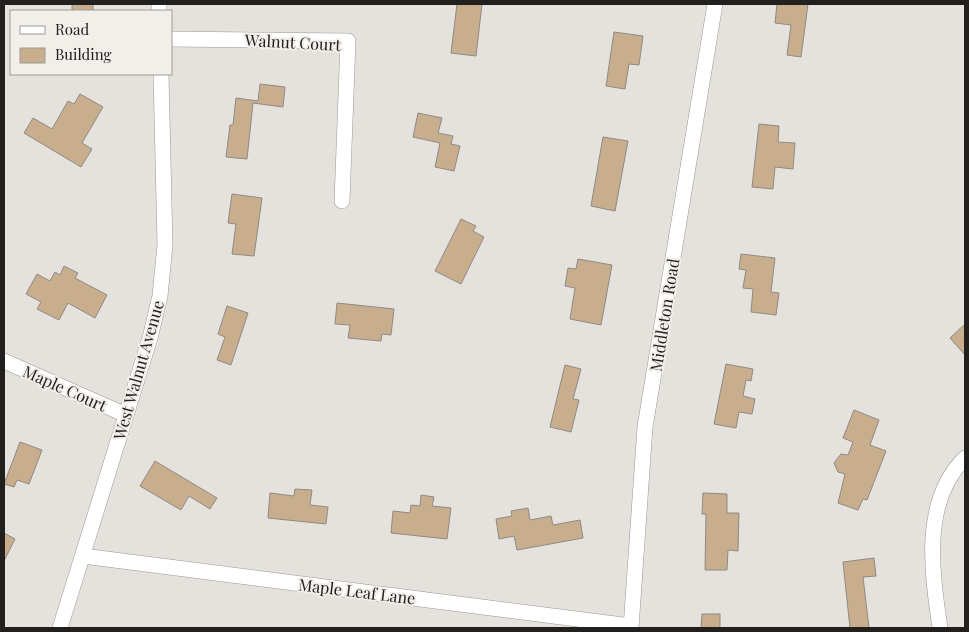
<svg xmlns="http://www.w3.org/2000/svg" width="969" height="632" font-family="'Playfair Display',serif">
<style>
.building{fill:#c9ae8e;stroke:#8e8a85}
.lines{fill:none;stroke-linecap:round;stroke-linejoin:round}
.minor-casing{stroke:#9b9793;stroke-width:16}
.minor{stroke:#fff;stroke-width:15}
.labels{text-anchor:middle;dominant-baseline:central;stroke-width:4;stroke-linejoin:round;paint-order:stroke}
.street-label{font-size:16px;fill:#21201e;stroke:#f2eee9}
</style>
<rect width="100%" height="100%" fill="#e5e1dc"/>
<!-- building -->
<path class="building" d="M 72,4 L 93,4 L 93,11 L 72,11 Z
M 457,4 L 482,4 L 476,56 L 451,53 Z
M 777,4 L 808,4 L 801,57 L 787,55 L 791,25 L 775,23 Z
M 614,32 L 643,36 L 639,65 L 629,64 L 625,89 L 606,86 Z
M 260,84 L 285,87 L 283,107 L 253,103 L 247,159 L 226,157 L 230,125 L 233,125 L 236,98 L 258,101 Z
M 80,94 L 103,107 L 82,143 L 92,149 L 81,167 L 24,133 L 33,118 L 52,129 L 68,101 L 74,104 Z
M 418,113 L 442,118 L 438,133 L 453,136 L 451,144 L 460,146 L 454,171 L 435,167 L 440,143 L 413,137 Z
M 759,124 L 779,126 L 778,142 L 795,143 L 793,169 L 775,167 L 773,189 L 752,187 Z
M 603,137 L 628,141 L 615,211 L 591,206 Z
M 232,194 L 262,198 L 254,256 L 232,254 L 236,224 L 228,223 Z
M 461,219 L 476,226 L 473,231 L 484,237 L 461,284 L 435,271 Z
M 741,254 L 775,258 L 771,292 L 779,293 L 776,315 L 751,312 L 753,289 L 743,288 L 746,270 L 739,269 Z
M 578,259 L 612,265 L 601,325 L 570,319 L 575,288 L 565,286 L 568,268 L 576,269 Z
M 64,266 L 78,273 L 75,278 L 107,295 L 95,318 L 68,303 L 59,320 L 37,309 L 41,302 L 26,294 L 37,274 L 50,281 L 55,272 L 60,275 Z
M 337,303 L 394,309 L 391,335 L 382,334 L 381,341 L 348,338 L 350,325 L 335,324 Z
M 227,306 L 248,313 L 231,365 L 217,360 L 225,337 L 218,334 Z
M 965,324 L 965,355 L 950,338 Z
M 726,364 L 753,369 L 751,381 L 746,380 L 743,396 L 755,399 L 752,414 L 739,412 L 736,428 L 714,424 Z
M 565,365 L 581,369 L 573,399 L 579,400 L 571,432 L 550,427 Z
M 854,410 L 879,420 L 870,445 L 886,451 L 867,500 L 863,499 L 858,510 L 838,503 L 845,474 L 838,472 L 834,463 L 841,454 L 848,455 L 853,442 L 843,438 Z
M 20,442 L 42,450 L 29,484 L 17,480 L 14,487 L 4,484 Z
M 155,461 L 217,498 L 210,509 L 189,496 L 181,510 L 140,486 Z
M 295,489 L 312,490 L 310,505 L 328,507 L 326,524 L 268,518 L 270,493 L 294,496 Z
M 703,493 L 727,494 L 727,513 L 739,513 L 738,551 L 728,550 L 727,570 L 705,570 L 706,514 L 702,514 Z
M 421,495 L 434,497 L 432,506 L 451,508 L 447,539 L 391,533 L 393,511 L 410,513 L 411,505 L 420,506 Z
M 528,508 L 530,520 L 551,516 L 553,525 L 580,520 L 583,538 L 517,550 L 514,536 L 499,539 L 496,519 L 512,516 L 511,511 Z
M 4,533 L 15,539 L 4,561 Z
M 874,558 L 876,576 L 863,577 L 869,628 L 850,628 L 843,562 Z
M 702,614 L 720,614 L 720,628 L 701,628 Z"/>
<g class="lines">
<defs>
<path id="minor" d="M 159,4 L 159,11
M 171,39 L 348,41 L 342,201
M 4,361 L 126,415
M 83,556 L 631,626
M 60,628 L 150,338 L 160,296 L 165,245 L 161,74
M 631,628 L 645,427 L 715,4
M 940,628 C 932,573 921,501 965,458"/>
</defs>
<!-- minor casing -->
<use href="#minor" class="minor-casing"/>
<!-- minor -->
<use href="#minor" class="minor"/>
</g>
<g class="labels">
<!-- street labels -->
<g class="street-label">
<text transform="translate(293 42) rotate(3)">Walnut Court</text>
<text transform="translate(664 315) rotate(-81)">Middleton Road</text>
<text transform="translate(138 370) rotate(-74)">West Walnut Avenue</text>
<text transform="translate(65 388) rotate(24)">Maple Court</text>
<text transform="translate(357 591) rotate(7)">Maple Leaf Lane</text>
</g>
</g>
<!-- border -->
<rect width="969" height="632" fill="none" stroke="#21201e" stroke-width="10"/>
<!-- legend -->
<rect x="10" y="10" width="162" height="65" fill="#f2eee9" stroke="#9e9c98"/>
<rect x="20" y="26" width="25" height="8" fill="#ffffff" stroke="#9e9c98"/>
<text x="55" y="35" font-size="15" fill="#21201e">Road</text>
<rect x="20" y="48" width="25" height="15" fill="#c9ae8e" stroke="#9e9c98"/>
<text x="55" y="60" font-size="15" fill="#21201e">Building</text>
</svg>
